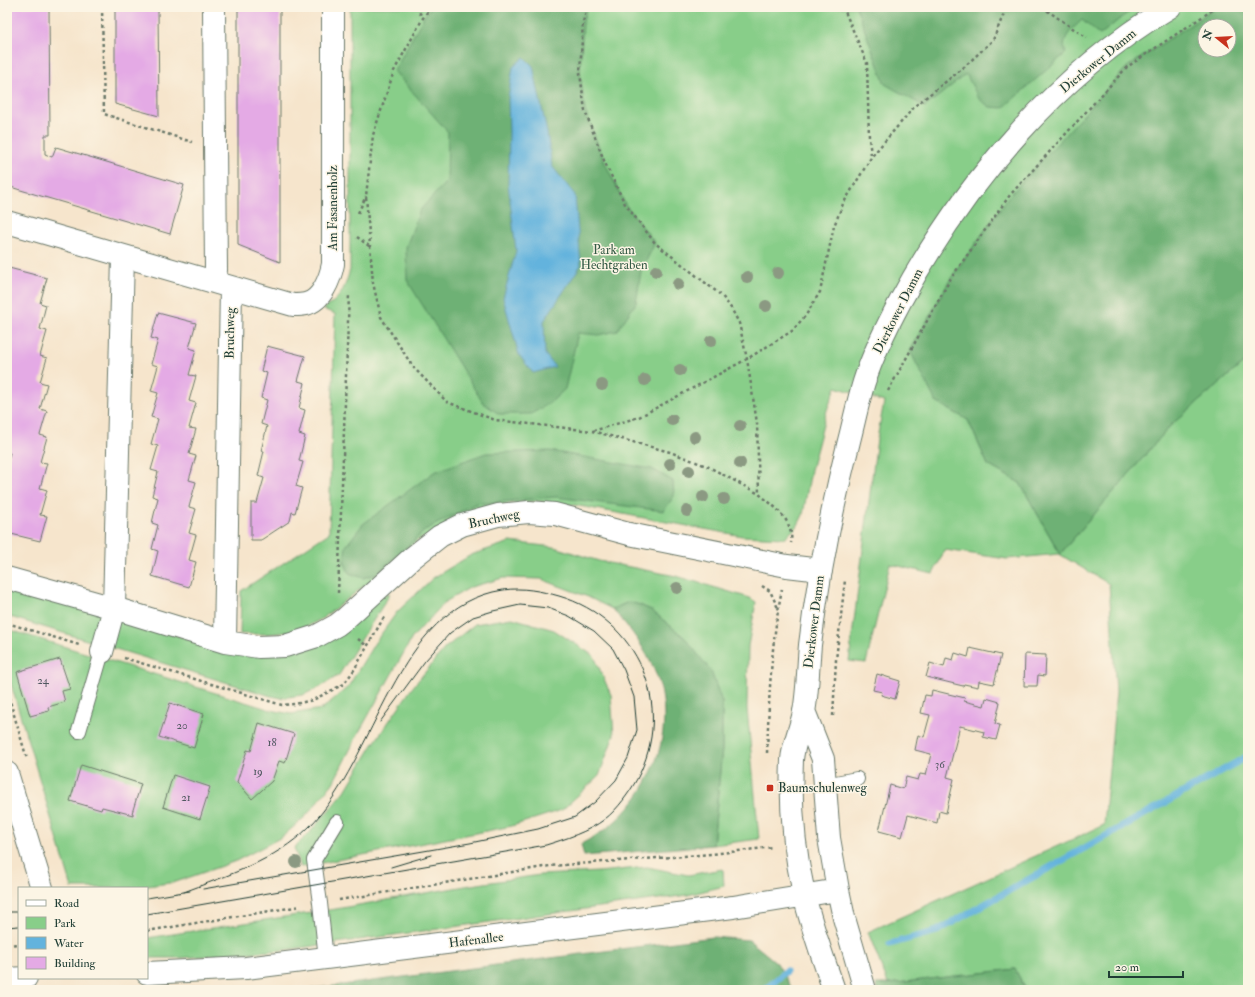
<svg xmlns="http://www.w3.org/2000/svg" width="1255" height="997" font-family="'IM FELL Double Pica',serif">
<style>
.green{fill:#88ce89;stroke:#54865e}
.forest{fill:#6eb175;stroke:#467754;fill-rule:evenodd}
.water{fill:#63b3dd;stroke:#417888}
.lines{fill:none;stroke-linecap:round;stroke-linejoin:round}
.stream{stroke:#63b3dd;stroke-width:7}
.building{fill:#e4aae5}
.service-casing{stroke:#6a7869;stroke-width:16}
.minor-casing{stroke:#6a7869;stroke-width:24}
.tertiary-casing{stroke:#6a7869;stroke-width:24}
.path{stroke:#6a7869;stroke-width:2.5;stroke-dasharray:3 3;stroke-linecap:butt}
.service{stroke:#fff;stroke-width:14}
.minor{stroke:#fff;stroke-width:22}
.tertiary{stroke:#fff;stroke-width:22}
.tram{stroke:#1f3d34;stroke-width:1}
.tree{fill:#8b9982}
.poi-dot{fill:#c8321e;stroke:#fcf5e5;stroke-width:1.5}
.labels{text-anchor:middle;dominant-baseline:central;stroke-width:3;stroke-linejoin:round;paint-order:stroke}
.number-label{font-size:11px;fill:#505860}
.street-label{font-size:13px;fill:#1f3d34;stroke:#fcf5e5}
.park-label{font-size:13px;fill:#345a45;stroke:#fcf5e5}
.poi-label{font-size:13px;fill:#1f3d34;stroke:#fcf5e5;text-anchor:start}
</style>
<rect width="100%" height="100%" fill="#fcf5e5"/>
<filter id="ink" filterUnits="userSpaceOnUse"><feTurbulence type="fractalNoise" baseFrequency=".025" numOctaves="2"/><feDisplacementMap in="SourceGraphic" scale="8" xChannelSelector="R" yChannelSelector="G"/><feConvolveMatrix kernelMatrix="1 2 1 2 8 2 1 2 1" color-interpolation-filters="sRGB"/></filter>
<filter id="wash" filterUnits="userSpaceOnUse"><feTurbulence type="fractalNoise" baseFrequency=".012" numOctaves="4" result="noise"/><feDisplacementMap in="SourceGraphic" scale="16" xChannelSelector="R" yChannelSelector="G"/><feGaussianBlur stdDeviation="0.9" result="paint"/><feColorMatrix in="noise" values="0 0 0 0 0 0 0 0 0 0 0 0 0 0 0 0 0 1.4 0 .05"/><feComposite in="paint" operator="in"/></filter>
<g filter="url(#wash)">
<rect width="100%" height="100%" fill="#f6e5cc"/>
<!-- green -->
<path class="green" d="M 350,7 L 1230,7 L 1178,39 L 936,402 L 968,420 L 988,465 L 1020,483 L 1060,554 L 1171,425 L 1248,359 L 1248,990 L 1026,990 L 1015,969 L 888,984 L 868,932 L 1104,825 L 1116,692 L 1109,584 L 1059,554 L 1007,559 L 945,550 L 933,574 L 890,564 L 866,663 L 849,661 L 870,493 L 877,439 L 884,402 L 836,387 L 827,410 L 811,470 L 803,515 L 797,527 L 784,538 L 742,536 L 574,505 L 537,501 L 497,505 L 418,540 L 369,582 L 323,618 L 308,626 L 288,632 L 268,634 L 240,634 L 241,591 L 329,533 L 335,314 L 323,309 C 341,298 344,290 350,270 Z
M 510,542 L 554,547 L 599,561 L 676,576 L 750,598 L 756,602 L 748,646 L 747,708 L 759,839 L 713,845 L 722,749 L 722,702 L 685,638 L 651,610 L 640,605 L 629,602 L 612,609 L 588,597 L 541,579 L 503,578 L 471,587 L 445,602 L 412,638 L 358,734 L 333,783 L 306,816 L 282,837 L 236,861 L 176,882 L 133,888 L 72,888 L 7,671 L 7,629 L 271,710 L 291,714 L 322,709 L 348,687 L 374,644 L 397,612 L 433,578 L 471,555 Z
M 7,586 L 248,656 L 389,593 L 390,594 L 339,675 L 322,686 L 303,695 L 281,698 L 271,696 L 7,616 Z
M 512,618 L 554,630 L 594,656 L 611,695 L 614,735 L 599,776 L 562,810 L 512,826 L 301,867 L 294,848 L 311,831 L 345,791 L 372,746 L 412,688 L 445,648 L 475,624 Z
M 647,867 L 688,875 L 723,869 L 724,886 L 688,895 L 284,950 L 180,958 L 147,958 L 147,938 L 336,909 L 471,885 L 540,875 L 599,872 Z"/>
<!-- forest -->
<path class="forest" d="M 431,7 L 587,7 L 583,22 L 580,73 L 585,111 L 605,163 L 625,204 L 655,243 L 641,271 L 636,303 L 617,331 L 598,335 L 578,333 L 565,389 L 550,403 L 531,414 L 499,414 L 483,403 L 407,280 L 406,247 L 420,210 L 447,181 L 448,132 L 394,71 L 423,18 Z
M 856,7 L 1137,7 L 1122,17 L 1100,35 L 1082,20 C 1072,30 1060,38 1066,53 L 1003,108 L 990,107 L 979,99 L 966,74 L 925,107 L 885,84 Z
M 1217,7 L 1248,7 L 1248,359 L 1171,425 L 1060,554 L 1020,483 L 988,465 L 968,420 L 936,402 L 910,351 L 951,278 L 1010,195 L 1127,67 ZM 1205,26 L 1229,26 L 1229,50 L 1205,50 Z
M 550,451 L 652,469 L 673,481 L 674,496 L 664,511 L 556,497 L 475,504 L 427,529 L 376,574 L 363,578 L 349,573 L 344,561 L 346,546 L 363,524 L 434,472 L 486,453 Z
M 629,602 L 640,605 L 651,610 L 685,638 L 711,671 L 722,702 L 722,749 L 713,845 L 584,856 L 581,844 C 590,839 599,834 607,828 C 652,794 678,728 656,674 C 646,649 630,628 612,609 Z
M 713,937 L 749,940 L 777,963 L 793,990 L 303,990 Z
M 1015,969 L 1026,990 L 878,990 L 876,984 L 888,984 Z"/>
<!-- water -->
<path class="water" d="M 524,57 L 533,66 L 547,132 L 552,166 L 575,195 L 581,265 L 544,321 L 545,354 L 555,367 L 533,373 L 519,355 L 503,298 L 516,251 L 508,184 L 509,132 L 508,99 L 513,67 Z"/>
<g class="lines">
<!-- stream -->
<path class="stream" d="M 1248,55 L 1248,56
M 890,944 L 937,931 L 1248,756
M 765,990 L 786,971"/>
</g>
<g id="blocks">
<!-- building -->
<path class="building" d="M 7,7 L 49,7 L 50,135 L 45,135 L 45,154 L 52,157 L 56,147 L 184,185 L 170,234 L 7,186 Z
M 115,7 L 158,7 L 159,116 L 115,104 Z
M 238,7 L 280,7 L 280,262 L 238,245 Z
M 9,268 L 47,278 L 40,303 L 46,305 L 40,329 L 47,331 L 40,356 L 47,358 L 40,382 L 47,384 L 40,409 L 47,411 L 40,435 L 47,437 L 40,462 L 47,463 L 40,488 L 47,490 L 40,515 L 47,516 L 40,541 L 7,533 L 7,515 L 9,506 L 7,506 L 7,488 L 9,480 L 7,479 L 7,463 L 10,453 L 7,452 L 7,435 L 9,427 L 7,426 L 7,409 L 9,400 L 7,400 L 7,382 L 9,374 L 7,373 L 7,355 L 9,348 L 7,347 L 7,329 L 9,321 L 7,320 L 7,303 L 9,295 L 7,294 L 7,275 Z
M 158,313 L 196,323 L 189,348 L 196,350 L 189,375 L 196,376 L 189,401 L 196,403 L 189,428 L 196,429 L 189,454 L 196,456 L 189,480 L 196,482 L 189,507 L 196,509 L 189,533 L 196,535 L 189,560 L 196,562 L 189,587 L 152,576 L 158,551 L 152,549 L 158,525 L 152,523 L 158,498 L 152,496 L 158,472 L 151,470 L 158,446 L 151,444 L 158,419 L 151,417 L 158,393 L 151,391 L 158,366 L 151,364 L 158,340 L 151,338 Z
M 267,346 L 305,356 L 298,381 L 305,383 L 299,408 L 305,410 L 299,434 L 305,436 L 299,461 L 303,462 L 296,486 L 302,488 L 295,513 L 292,512 L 290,521 L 261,540 L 251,540 L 251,503 L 257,503 L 264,478 L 258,476 L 264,451 L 261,451 L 267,426 L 261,424 L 267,400 L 261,398 L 267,373 L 261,371 Z
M 970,648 L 1001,655 L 994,684 L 979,681 L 978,687 L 964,684 L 963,686 L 926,677 L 930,663 L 944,667 L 946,658 L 953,660 L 955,653 L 968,657 Z
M 1025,654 L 1046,655 L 1045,676 L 1038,675 L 1037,686 L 1024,686 Z
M 60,659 L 70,689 L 62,691 L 65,702 L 48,707 L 49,711 L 30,716 L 17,672 Z
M 877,674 L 900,681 L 895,699 L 881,695 L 882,692 L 873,690 Z
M 932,690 L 965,698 L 964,701 L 984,706 L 986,698 L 1000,702 L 995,724 L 1000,725 L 996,740 L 983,737 L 984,732 L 960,726 L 947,777 L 954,779 L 946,813 L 939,811 L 937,823 L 908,815 L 902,837 L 879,831 L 890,785 L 903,789 L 906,777 L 918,780 L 920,774 L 926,775 L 931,754 L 915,750 L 918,735 L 924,737 L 930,715 L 921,713 L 925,695 L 931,696 Z
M 170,703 L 204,714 L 194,748 L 159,737 Z
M 259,723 L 294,734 L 285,763 L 279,761 L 272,781 L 252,799 L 237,782 L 247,750 L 251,751 Z
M 81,765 L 141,784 L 132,813 L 133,813 L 133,815 L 102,807 L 101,810 L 70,801 Z
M 173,775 L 210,787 L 200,819 L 163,807 Z"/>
</g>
</g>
<g filter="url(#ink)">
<use href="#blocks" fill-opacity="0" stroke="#6a7869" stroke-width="1"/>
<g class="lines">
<defs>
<path id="service" d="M 79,731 L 102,652
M 825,785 L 857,779
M 326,959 L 320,903 L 314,860 L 337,822"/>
<path id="minor" d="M 214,7 L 216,270 L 214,282
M 7,222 L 293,305 C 297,305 302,305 306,304 C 322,300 330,279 333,264 L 333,7
M 7,578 L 114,608 L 225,642 L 259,647 L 285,646 L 317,636 L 337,625 L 346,618 L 412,558 L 440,536 L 462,525 L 498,515 L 529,512 L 555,514 L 629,534 L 787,566 L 821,570
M 225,642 L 231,287
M 102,652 L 114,608 L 123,257
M 7,773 L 42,888"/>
<path id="tertiary" d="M 804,711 L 823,759 L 829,838 L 838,890 L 844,918 L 865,990
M 147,973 L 246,968 L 733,907 L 838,890
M 7,979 L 26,978
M 834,990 C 823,958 811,926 804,894 C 794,850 790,805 792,760 C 793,744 801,728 804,712 C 808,690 808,667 810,645 C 818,576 832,508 849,441 C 854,422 858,401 864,382 C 873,354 887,326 901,300 C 963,185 1057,74 1170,7"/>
</defs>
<!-- service casing -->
<use href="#service" class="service-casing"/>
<!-- minor casing -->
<use href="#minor" class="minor-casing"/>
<!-- tertiary casing -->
<use href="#tertiary" class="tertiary-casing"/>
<!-- path -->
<path class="path" d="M 102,7 L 104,114 L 192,142
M 416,7 L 423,18
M 431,7 L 423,18 L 394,71 L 373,135 L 366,196 L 373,283 L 381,317 L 413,367 L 447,402 L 495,420 L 592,431 L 670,452 L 709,467 L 759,494
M 587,7 L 583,22 L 580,73 L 585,111 L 605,163 L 625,204 L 655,243 L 722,296 L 731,308 L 739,323 L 747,359 L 757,423 L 759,494 C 775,507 794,520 791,543
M 843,7 L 867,63 L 869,138 L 871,155
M 1042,7 L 1087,38
M 358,213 L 366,196
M 357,237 L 369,246
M 888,391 L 951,278 L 1010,195 L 1127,67 L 1217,7
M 593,431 L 639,417 L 747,359 L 792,331 L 806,315 L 820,292 L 834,226 L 843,204 L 872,156 L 916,105 L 962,69 L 993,40 L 1005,11 L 1005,7
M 762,586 L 770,591 L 778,608
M 338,593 L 349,294
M 7,623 L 79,645
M 358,639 L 367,646
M 124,658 L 282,705 L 295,704 L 313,700 L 344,684 L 354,670 L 384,617
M 7,691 L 27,759
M 833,716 L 836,660 L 845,580
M 767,753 C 769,698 771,643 782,589
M 339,900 L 550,866 L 712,854 L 773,847
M 147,931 L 301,906
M 7,945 L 19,944"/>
<!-- service -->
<use href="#service" class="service"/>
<!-- minor -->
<use href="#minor" class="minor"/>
<!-- tertiary -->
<use href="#tertiary" class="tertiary"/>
<!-- tram -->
<path class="tram" d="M 391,867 L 431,855
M 203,889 L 470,843 L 538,829 L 575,817 L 595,802 L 616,780 L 628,758 L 637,730 L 634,697 L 624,670 L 613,649 L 594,631 L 569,616 L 548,608 L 520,605 L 493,611 L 473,617 L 450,633 L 425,661 L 380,722
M 147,898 L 190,891
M 7,912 L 19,912
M 147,914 L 546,845 C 565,839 588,832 605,819 C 617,810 630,792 637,779 C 676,706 638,619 559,596 C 541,591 523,587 503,590 C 394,607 378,759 309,827 C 275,861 228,875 184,892
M 7,927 L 19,926"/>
</g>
<!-- trees -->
<g class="tree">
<circle cx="656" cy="271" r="6"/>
<circle cx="778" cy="273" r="6"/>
<circle cx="747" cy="277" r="6"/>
<circle cx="678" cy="284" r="6"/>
<circle cx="766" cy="306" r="6"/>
<circle cx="711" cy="341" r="6"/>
<circle cx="680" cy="370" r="6"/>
<circle cx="645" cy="380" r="6"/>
<circle cx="602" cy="385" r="6"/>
<circle cx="672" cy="420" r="6"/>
<circle cx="740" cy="426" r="6"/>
<circle cx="695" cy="437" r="6"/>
<circle cx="740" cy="463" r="6"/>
<circle cx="670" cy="464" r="6"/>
<circle cx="689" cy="471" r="6"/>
<circle cx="703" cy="497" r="6"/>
<circle cx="724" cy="499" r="6"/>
<circle cx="687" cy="511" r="6"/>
<circle cx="677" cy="588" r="6"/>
<circle cx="296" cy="862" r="6"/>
</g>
</g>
<!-- markers -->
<rect class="poi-dot" x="766" y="784" width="8" height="8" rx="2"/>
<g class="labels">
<!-- number labels -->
<g class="number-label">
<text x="43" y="680">24</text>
<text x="182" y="725">20</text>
<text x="272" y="742">18</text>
<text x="940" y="764">36</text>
<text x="258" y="771">19</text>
<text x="186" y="797">21</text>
</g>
<!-- street labels -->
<g class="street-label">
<text transform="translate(1098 61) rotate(-39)">Dierkower Damm</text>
<text transform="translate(333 208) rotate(-90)">Am Fasanenholz</text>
<text transform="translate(898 311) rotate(-63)">Dierkower Damm</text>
<text transform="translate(230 333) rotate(-89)">Bruchweg</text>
<text transform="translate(494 519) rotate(-12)">Bruchweg</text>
<text transform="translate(814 622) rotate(-83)">Dierkower Damm</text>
<text transform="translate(476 940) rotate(-7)">Hafenallee</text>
</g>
<!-- park labels -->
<g class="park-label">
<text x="614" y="250">Park am<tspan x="614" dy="15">Hechtgraben</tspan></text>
</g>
<!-- poi labels -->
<g class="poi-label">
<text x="778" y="788">Baumschulenweg</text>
</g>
</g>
<!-- margin -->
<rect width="1255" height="997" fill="none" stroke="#fcf5e5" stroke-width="24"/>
<!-- legend -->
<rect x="18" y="887" width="130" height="92" fill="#fcf5e5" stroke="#a4ab9e"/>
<rect x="26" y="900" width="20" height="6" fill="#ffffff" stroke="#a4ab9e"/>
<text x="54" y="907" font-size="12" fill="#1f3d34">Road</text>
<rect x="26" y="917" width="20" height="12" fill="#88ce89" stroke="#a4ab9e"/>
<text x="54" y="927" font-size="12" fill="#1f3d34">Park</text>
<rect x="26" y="937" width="20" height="12" fill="#63b3dd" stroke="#a4ab9e"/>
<text x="54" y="947" font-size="12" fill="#1f3d34">Water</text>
<rect x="26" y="957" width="20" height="12" fill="#e4aae5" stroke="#a4ab9e"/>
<text x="54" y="967" font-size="12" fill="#1f3d34">Building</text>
<!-- north arrow -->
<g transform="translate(1217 38) rotate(288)"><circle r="19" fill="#fcf5e5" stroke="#a4ab9e"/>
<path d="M0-3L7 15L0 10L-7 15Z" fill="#c8321e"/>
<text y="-6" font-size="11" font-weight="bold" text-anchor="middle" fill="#1f3d34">N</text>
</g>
<!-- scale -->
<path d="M1109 971v6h74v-6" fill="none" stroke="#1f3d34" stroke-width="2"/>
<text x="1115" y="971" font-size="12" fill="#1f3d34" stroke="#fcf5e5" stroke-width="3" paint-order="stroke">20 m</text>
</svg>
